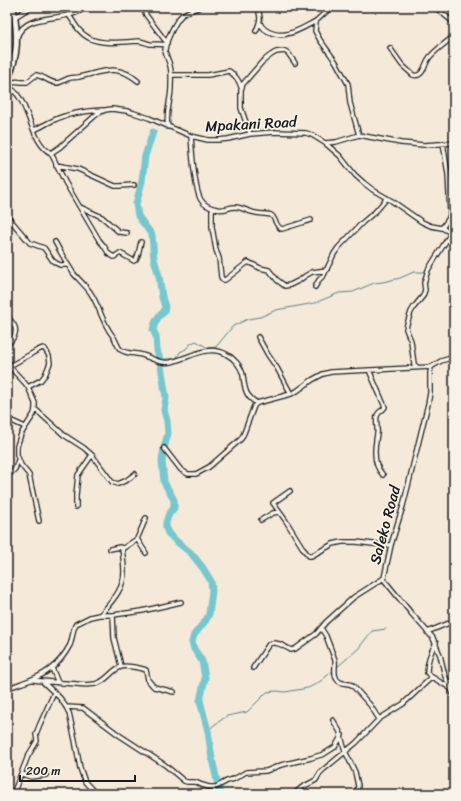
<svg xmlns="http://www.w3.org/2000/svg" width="461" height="801" font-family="Sriracha,sans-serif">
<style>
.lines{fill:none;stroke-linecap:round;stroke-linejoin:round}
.stream{stroke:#528387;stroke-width:1}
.river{stroke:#76c8ce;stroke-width:7}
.street-casing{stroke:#1c1c1c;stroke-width:6}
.secondary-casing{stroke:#1c1c1c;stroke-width:8}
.street{stroke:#f7f3e8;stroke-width:3.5}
.secondary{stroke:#f7f3e8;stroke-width:5}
.labels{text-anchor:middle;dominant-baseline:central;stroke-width:3.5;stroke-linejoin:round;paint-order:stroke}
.street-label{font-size:15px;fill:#1c1c1c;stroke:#f7f3e8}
</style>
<rect width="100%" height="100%" fill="#f5e9d9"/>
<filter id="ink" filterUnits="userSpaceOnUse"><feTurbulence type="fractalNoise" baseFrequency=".025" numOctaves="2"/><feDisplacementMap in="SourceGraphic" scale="8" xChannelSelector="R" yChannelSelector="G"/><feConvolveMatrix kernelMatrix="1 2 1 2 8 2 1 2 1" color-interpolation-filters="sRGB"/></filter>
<g filter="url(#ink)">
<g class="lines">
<!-- stream -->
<path class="stream" d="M 160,359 L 176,359 L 180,352 L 186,349 L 190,344 L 196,341 L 208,348 L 216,347 L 233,326 L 248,319 L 260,317 L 276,310 L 315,303 L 339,293 L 353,292 L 374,283 L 383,282 L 400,278 L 414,272 L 424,272
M 336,668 L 358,649 L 372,631 L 386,629
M 208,731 L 214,725 L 227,716 L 247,712 L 267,692 L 276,691 L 285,692 L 308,688 L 316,684 L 322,680 L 334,670"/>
<!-- river -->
<path class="river" d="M 153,132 L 145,156 L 142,181 L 136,204 L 138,216 L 152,235 L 154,259 L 159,276 L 162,297 L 165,307 L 164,312 L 159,316 L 155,323 L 153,330 L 156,336 L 157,351 L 160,359 L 166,398 L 164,410 L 167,421 L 168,433 L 164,448 L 162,461 L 164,482 L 174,500 L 174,508 L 169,514 L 166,522 L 166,528 L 168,533 L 176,541 L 191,553 L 203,568 L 211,581 L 212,591 L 209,614 L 206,620 L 194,635 L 192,642 L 194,649 L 202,661 L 205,678 L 200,701 L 208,731 L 212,759 L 220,794"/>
<defs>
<path id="street" d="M 143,7 L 146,15 L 167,43
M 330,7 L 329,9 L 316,21 L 315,31 L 320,40 L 336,62 L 348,84 L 350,103 L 359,135
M 435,7 L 454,23
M 69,15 C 75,24 79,33 89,38 C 101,45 125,42 138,41 C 143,41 146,43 150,44 C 156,44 161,44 166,45
M 15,17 L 31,7
M 260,23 C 264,33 280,37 290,33 C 299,31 308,25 316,21
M 256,31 C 260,22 262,17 257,7
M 17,37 C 25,15 54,20 72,14 C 77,13 82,10 86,7
M 390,48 L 402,65 L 413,75 C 416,76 419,76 422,72 C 425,68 426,62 429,58 C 436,49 446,43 454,36
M 171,75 L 208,75 L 229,71 C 235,75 239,80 241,87
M 7,87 C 29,93 29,143 51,153 L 60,147 L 97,114 L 105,110 L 112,109 L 127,111 L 134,113 L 149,118 L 191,136 L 208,140 L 218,140 L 228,139 L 250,134 L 275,132 L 306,133 L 312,135 L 325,143 L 336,142 L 359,135 L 401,143 L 424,145 L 454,143
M 9,87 C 16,78 17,83 27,82 L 36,75 C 43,76 49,82 56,83 C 61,83 65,79 70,78 C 73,77 76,78 79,77 C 103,72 116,63 138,81
M 168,127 C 165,113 171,101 171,87 C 171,80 172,73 170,66 C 169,61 166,56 165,51 C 165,43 175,21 182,15 C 187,11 195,9 201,7
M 34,130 C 41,127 47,123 54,120 C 69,113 86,111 103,110
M 250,134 L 241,108 L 241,90 L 243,84 L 262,62 L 271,55 L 276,52 L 285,51 L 288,53 L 295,63
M 191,136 C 192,150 194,189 201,200 C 204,205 211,208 217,209 C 223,211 229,207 235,207 C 241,207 247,211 252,212 C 257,214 268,214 271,215 C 276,218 275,227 282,229 L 311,220
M 325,143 L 340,156 L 355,175 L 364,183 L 373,190 L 392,201 L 422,222 L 431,226 L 442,228 L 451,233 L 454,237
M 51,153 L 65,182 L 99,240 L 104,246 L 109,254 L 114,257 L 120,253 L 134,261 C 139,258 139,248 141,242
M 56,165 L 78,169 L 115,186 L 120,186 L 134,185
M 80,207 L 102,217 L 119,232 L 127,233
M 212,208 L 212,227 L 216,250 L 219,258 L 221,277 L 223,280 L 225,280 L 248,262 L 260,268 L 269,270 L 277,280 L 285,286 L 290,285 L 300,280 L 305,276 L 312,272 L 327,270
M 7,216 L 30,243 L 44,248 L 53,261 L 56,263 L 60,265 L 68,265
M 442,228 L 449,218 L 450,214 L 448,174 L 443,143
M 55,242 C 61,253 67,264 74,274 C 79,280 85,285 90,292 C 99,305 102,322 112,335 C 116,339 117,347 121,350 C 127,354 135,353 142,355 C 152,358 160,364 171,362 C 189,358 208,344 226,354 C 234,358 241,366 243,375 C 244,382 244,389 248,395 C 250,398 253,401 257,403
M 315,287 L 319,280 L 324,275 L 334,254 L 338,248 L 363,222 L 376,211 L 387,198
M 7,313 C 8,319 11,320 14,325 C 18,332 13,340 7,345
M 258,337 L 268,355 L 277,368 L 291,394
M 454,357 L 441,361 L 431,367 L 430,373 L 430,393 L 428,404 L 413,465 L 410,478 L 403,506 L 391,545 L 384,578 L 385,581 L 411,613 L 433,638 L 440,655 L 445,676 L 454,696
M 9,366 L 24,382 L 28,387 L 35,403 L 35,409 L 34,414 L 21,434 L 17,446 L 17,455 L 21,465 L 29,475 L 39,521
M 8,367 L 38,350 L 43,348 L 45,349 L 49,356 L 50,363 L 45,375 L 41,380 L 28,387
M 417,367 L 414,364 L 411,341 L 406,329 L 407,324 L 411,312 L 414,307 L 423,296 L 425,290 L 424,283 L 428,270 L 451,233
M 369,370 L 385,407 C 383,411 378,411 377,416 C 376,420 377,424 377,429 C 378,433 376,437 376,441 C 374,453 375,467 383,475
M 35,409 L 64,435 L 84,448 L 92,455 L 112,482 L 118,484 L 127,480 L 135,474
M 7,426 L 9,422 L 12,421 L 25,427
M 164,448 L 181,470 L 188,474 L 196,474 L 209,467 L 241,439 L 244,433 L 254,406 L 257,403 L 291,394 L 297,391 L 312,380 L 323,374 L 331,372 L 431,367
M 7,477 L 15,469 L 18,460
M 290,491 L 273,503 L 286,521 L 304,550 L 309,556 L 311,556 L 333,544 L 342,542 L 356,542 L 373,544 L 391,545
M 76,507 L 76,495 L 78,475 L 92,455
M 261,520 L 273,513 L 279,512
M 137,539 L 146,553
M 454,546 L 454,559
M 122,549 L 137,539 L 146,518
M 100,615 L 113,615 L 142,611 L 181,602
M 113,615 L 114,638 L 121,666
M 321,628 L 326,636 L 335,660 C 336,666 332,678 340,682 C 343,684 348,683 352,685 L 370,705 L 379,719
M 427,632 L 454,621
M 436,643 C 431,651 427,663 427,673 L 432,677 L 450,688
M 52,668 L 58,683
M 253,668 L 269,644 C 277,641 283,646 291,650 L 295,649 L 316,634 L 326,622 L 354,597 L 384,578
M 33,680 C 48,682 62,683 77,684 C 83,685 89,685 95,684 C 107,682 112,669 121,667 C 126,665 141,668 146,670 L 148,680 L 154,687 L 174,692
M 43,682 L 60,698 L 66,707 L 69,713 L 75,740 L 80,768 L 85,782 L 96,794
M 7,688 C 12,687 17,685 22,683 C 44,676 59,666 70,645 C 73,638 72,630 76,624 L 90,617 L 99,615 L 102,613 C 112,601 124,589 124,572 C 124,564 123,556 122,549 L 120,547 L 110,549
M 66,707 L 83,708 L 119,735 L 165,765 L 184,781 L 187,782 L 195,782 L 202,785 L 209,787 L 216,787 L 227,781 L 234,779 L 246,772 L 266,771 L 281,765 L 311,758 L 324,754 L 335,747 L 342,735
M 333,720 L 340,732 L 345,751 L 355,772 L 358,786 L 357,794
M 22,774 L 31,777 L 46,775
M 13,794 L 28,756 L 37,741 L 36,734 L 40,724 L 54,693
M 294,794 L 301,788 L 316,780 L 320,773 L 323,770 L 356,743 L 379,719 L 403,704 L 432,677"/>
<path id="secondary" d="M 7,80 C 19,55 18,34 13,7"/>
</defs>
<!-- street casing -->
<use href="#street" class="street-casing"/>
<!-- secondary casing -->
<use href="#secondary" class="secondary-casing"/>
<!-- street -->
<use href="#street" class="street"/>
<!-- secondary -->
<use href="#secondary" class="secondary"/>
</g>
</g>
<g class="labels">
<!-- street labels -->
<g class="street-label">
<text transform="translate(251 124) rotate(-3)">Mpakani Road</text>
<text transform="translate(385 525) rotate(-75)">Saleko Road</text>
</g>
</g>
<!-- margin -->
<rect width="461" height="801" fill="none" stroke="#f7f3e8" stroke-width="24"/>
<rect x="12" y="12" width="437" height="777" fill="none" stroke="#1c1c1c" stroke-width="1.5" filter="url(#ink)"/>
<!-- scale -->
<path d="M20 775v6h115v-6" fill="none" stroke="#1c1c1c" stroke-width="2"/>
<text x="26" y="775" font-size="12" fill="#1c1c1c" stroke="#f7f3e8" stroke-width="3" paint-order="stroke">200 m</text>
</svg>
